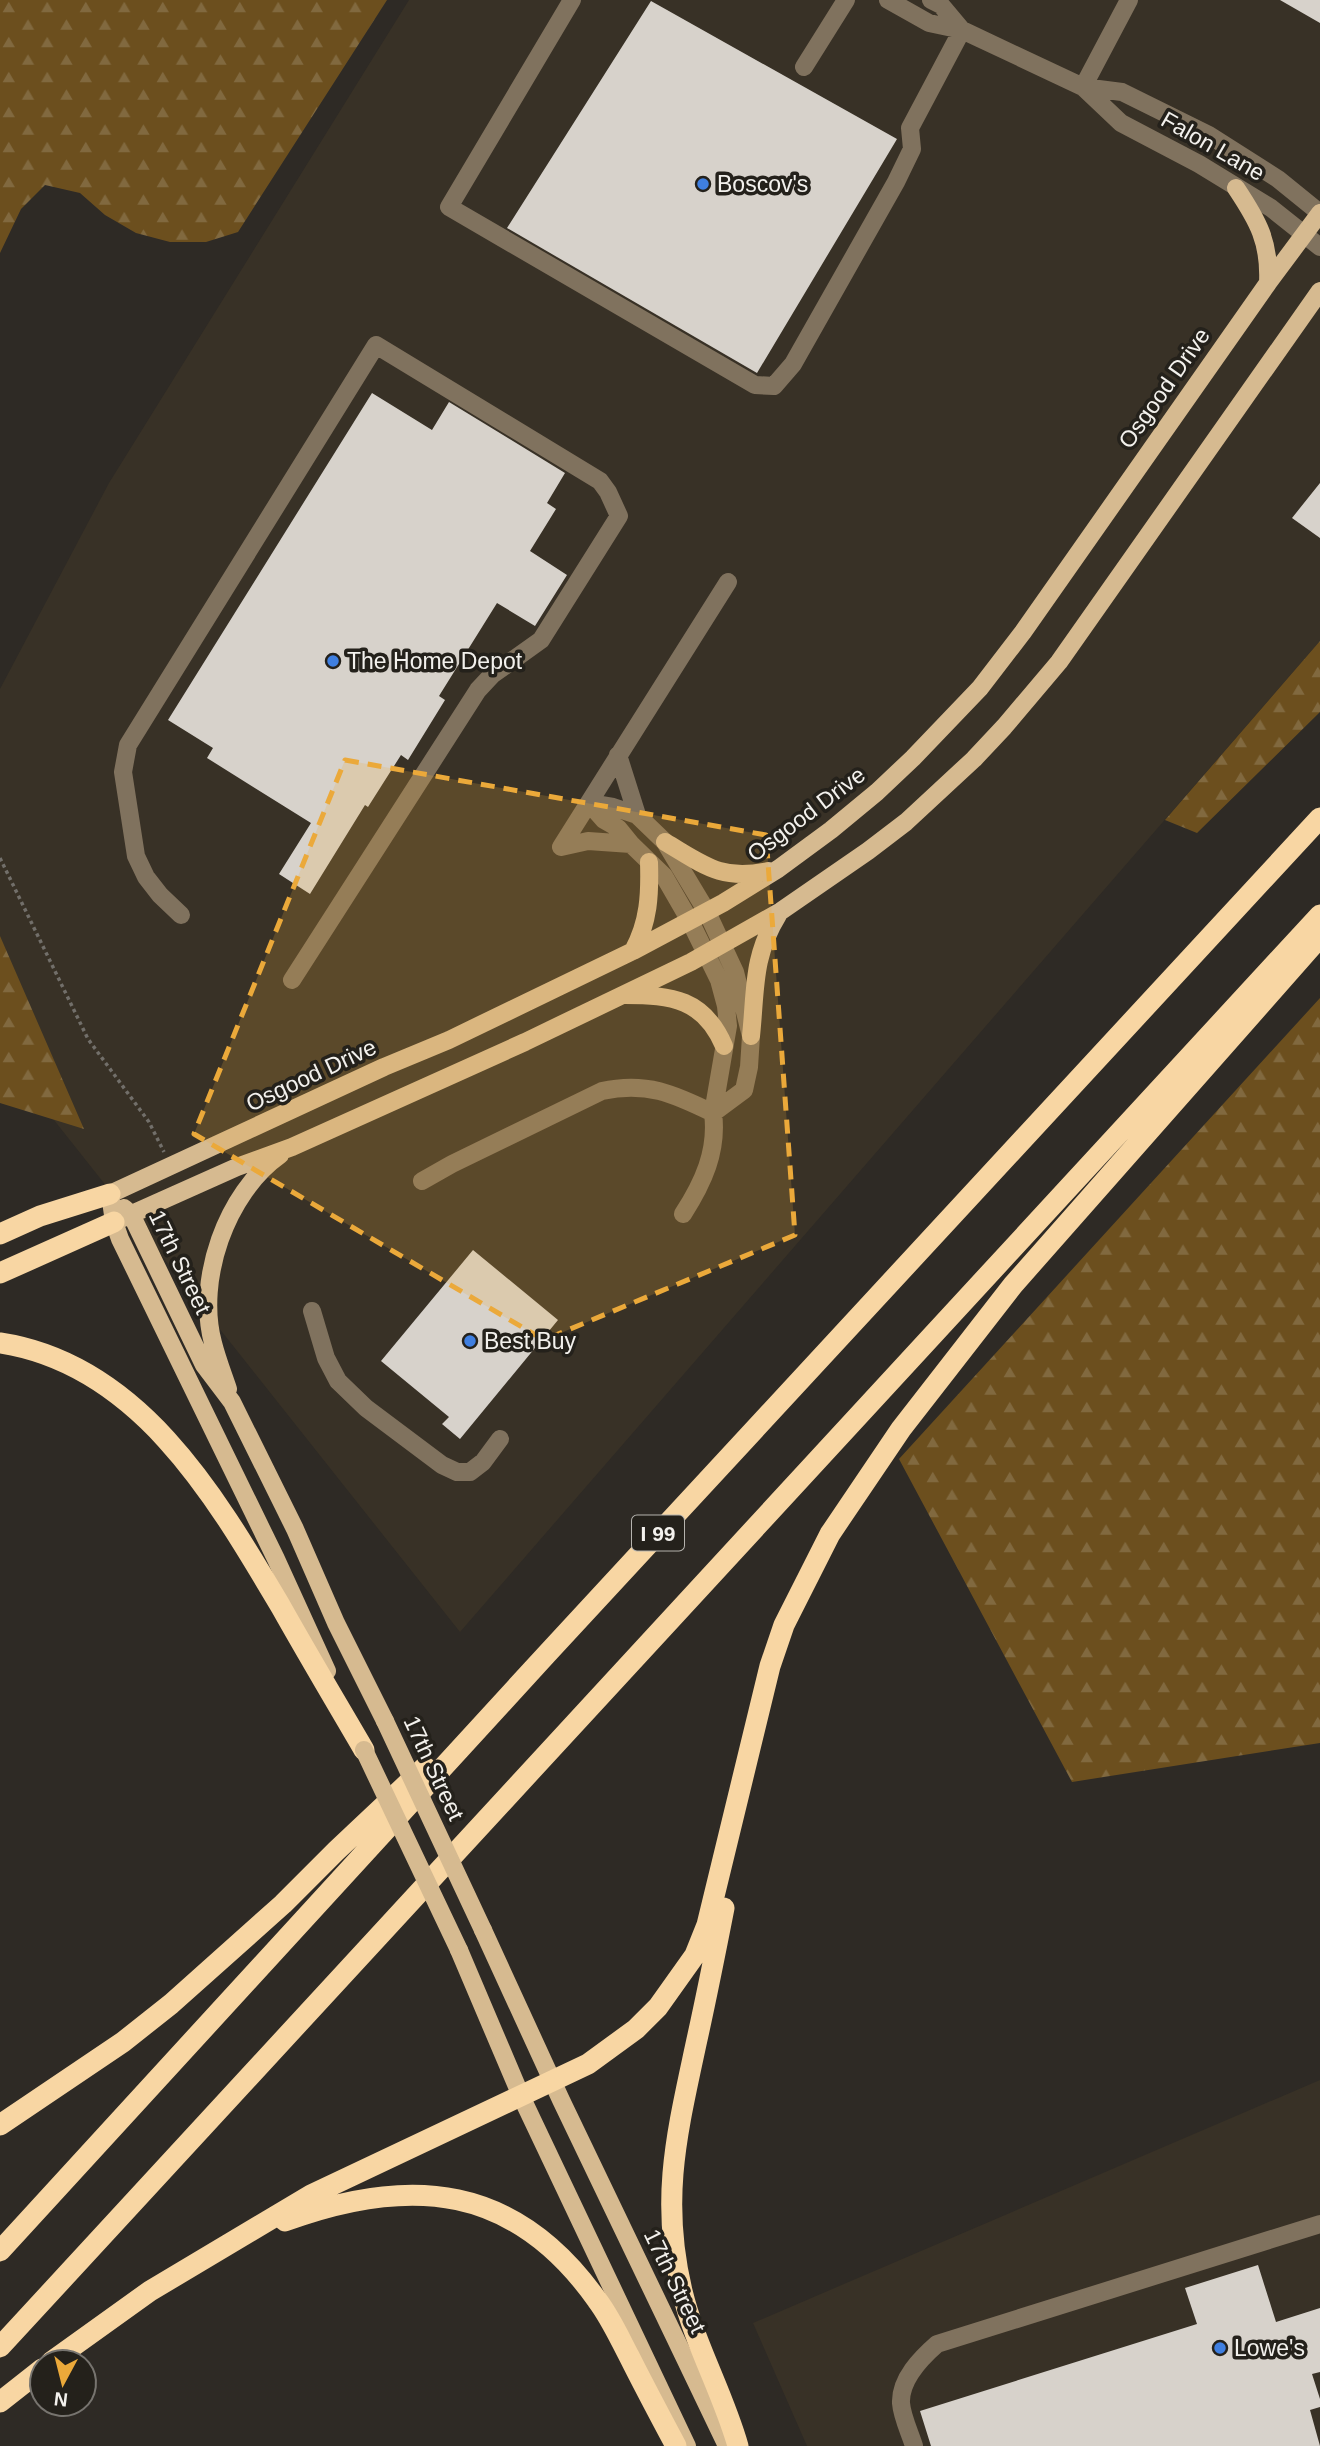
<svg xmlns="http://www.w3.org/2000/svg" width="1320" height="2446" font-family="Helvetica,sans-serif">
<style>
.built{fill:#383126}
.forest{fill:url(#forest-firs)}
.building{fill:#d7d2cb}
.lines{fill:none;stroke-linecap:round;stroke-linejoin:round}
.path{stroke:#726f6a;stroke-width:3.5;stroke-dasharray:3.5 3.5;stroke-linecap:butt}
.minor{stroke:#80725e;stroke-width:18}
.major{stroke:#d6ba90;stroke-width:18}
.highway{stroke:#f8d6a3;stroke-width:21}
.major-bridge{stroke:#d6ba90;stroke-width:18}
.marked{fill:#eba93a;fill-opacity:0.2;stroke:#eba93a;stroke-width:5;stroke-dasharray:14 9;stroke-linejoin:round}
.shop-dot{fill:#3f7fe0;stroke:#24211b;stroke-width:2.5}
.labels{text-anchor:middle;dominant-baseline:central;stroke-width:7;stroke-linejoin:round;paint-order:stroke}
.shield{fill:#24211b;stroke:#b5b3ae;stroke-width:2}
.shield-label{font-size:21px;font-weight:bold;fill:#f3f1ed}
.street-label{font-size:23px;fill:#f3f1ed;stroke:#24211b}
.poi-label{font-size:23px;fill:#f3f1ed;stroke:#24211b;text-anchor:start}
</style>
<defs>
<pattern id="forest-firs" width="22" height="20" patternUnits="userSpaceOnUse" patternTransform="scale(1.75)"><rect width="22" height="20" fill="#6c4f1e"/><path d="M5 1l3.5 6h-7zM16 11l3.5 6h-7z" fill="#81693f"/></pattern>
</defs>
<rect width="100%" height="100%" fill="#2e2a25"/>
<!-- built -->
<path class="built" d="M 409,0 L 1320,0 L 1320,641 L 460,1632 L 0,1052 L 0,689 L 109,483 Z
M 1320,2080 L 1320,2446 L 807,2446 L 753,2323 Z"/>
<!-- forest -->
<path class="forest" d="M 0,0 L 387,0 L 238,232 L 206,242 L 170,242 L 136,233 L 105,215 L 80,193 L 45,185 L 21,209 L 0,253 Z
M 1320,641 L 1320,712 L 1197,833 L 1165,820 Z
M 0,936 L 84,1129 L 0,1103 Z
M 1320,998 L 1320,1743 L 1072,1782 L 899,1459 Z"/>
<!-- building -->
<path class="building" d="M 1280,0 L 1320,0 L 1320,23 Z
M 651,1 L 897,139 L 757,373 L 507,228 Z
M 372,393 L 432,430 L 449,402 L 565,473 L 547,503 L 556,509 L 530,551 L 567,575 L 535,626 L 497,603 L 439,696 L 445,700 L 408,760 L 401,755 L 368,807 L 365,805 L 310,894 L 279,874 L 311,823 L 207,758 L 213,748 L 168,720 Z
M 1320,483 L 1320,538 L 1292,518 Z
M 473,1250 L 558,1320 L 460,1439 L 442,1424 L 449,1417 L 381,1361 Z
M 1258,2265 L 1276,2322 L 1320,2308 L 1320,2372 L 1312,2374 L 1320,2399 L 1320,2407 L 1310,2410 L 1320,2446 L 931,2446 L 920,2411 L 1197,2324 L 1185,2288 Z"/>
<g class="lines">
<!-- path -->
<path class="path" d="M 0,858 L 88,1039 L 149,1122 L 164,1152"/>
<!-- minor -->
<path class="minor" d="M 572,0 L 449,207 L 755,385 L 774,386 L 793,364 L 896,182 L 912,149 L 910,128 L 962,30
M 888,0 L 929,23 L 962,30 L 1083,87 L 1122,92 L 1209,135 L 1278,179 L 1320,213
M 931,0 L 941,5 L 962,30
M 804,67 L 846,0
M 1083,87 L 1121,123 L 1199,164 L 1271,208 L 1320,247
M 1083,87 L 1129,0
M 618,755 L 637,815
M 589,803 L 613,807 L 637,815 L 665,842 L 707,912 L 735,972 L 751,1036 L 749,1067 L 744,1090 L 713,1113
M 589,803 L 604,820 L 618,828 L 631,844 L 664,876 L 690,921 L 719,980 L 726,1006 L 728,1026 L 713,1113
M 561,847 L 728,582
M 561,847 L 588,841 L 631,844
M 181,915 L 160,895 L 146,877 L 136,856 L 123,772 L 128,745 L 376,345 L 600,481 L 608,492 L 619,516 L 541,640 L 492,675 L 478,690 L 292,980
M 422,1181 L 452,1164 L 602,1091 C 646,1081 674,1094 713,1113 C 718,1151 703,1183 683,1214
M 312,1311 L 326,1358 L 338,1381 L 366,1408 L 442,1465 L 457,1472 L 470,1472 L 483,1462 L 500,1439
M 914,2446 C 910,2433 902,2417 901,2403 C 900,2379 921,2358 937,2344 L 1320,2224"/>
<!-- major -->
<path class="major" d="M 1236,188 C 1258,221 1270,242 1268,283
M 665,842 C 704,865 721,881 768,871
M 633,951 C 649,922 650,894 649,862
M 625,995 C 672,995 704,999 724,1046
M 751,1036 C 756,989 752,957 778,915
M 110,1194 L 384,1067 L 449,1040 L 633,951 L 723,903 L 778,869 L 831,830 L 877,792 L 913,758 L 980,688 L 1023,632 L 1268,283 L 1320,213
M 110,1194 L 114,1222 L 120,1239 L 276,1559 L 327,1671
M 124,1208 L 131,1214 L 204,1365 L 232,1402 L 295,1529 L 336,1623 L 385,1721
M 114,1222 L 237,1167 L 292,1147 L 525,1042 L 691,962 L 781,911 L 868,851 L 906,822 L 974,759 L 1004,727 L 1059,662 L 1320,291
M 228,1389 C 223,1374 217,1359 213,1343 C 196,1280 226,1193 280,1155
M 483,1930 L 561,2100 L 727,2446
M 459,1950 L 521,2096 L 687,2446"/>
<!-- highway -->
<path class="highway" d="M 0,1234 L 40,1216 L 110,1194
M 0,1273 L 114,1222
M 0,1343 C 139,1364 216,1497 281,1607 C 308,1655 336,1702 364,1750
M 724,1908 C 715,1954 706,1999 696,2044 C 677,2133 660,2199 682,2291 C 695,2345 723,2393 738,2446
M 0,2125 L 123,2042 L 171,2004 L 283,1904 L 336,1851 L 425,1767
M 285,2221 C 411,2175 515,2184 597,2300 C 610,2317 619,2337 629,2356 C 644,2386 660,2416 676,2446
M 0,2251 L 545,1656 L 1320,818
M 0,2347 L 1320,915
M 51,2362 L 150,2291 L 311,2195 L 588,2064 L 636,2029 L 658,2007 L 695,1955 L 707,1925 L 770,1666 L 784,1625 L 830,1534 L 901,1429 L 1013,1285 L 1320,937
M 0,2402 L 42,2369"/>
<!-- major-bridge -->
<path class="major-bridge" d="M 385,1721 L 483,1930
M 364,1750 L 459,1950"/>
</g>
<!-- marked area -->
<path class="marked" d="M 345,760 L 766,835 L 795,1235 L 544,1340 L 194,1134 Z"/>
<!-- markers -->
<g class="shop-dot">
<circle cx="703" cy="184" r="7"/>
<circle cx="333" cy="661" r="7"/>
<circle cx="470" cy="1341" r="7"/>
<circle cx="1220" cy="2348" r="7"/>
</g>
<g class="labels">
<!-- shield labels -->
<rect class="shield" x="632" y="1515.5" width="52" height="35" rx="5"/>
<g class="shield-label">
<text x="658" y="1533">I 99</text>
</g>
<!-- street labels -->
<g class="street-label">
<text transform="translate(1213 146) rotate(30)">Falon Lane</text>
<text transform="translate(1164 388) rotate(-55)">Osgood Drive</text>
<text transform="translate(806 814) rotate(-37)">Osgood Drive</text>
<text transform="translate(311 1075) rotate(-25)">Osgood Drive</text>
<text transform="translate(180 1262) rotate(64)">17th Street</text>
<text transform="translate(434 1768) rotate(65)">17th Street</text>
<text transform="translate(675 2281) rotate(64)">17th Street</text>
</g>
<!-- poi labels -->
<g class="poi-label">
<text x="717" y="184">Boscov's</text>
<text x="347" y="661">The Home Depot</text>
<text x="484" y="1341">Best Buy</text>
<text x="1234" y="2348">Lowe's</text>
</g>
</g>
<!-- north arrow -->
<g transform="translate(63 2383) rotate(187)"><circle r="33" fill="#24211b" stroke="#77746f" stroke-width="2"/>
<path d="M0-5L12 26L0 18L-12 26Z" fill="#eba93a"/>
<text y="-10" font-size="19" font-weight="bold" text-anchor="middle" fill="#f3f1ed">N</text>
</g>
</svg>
